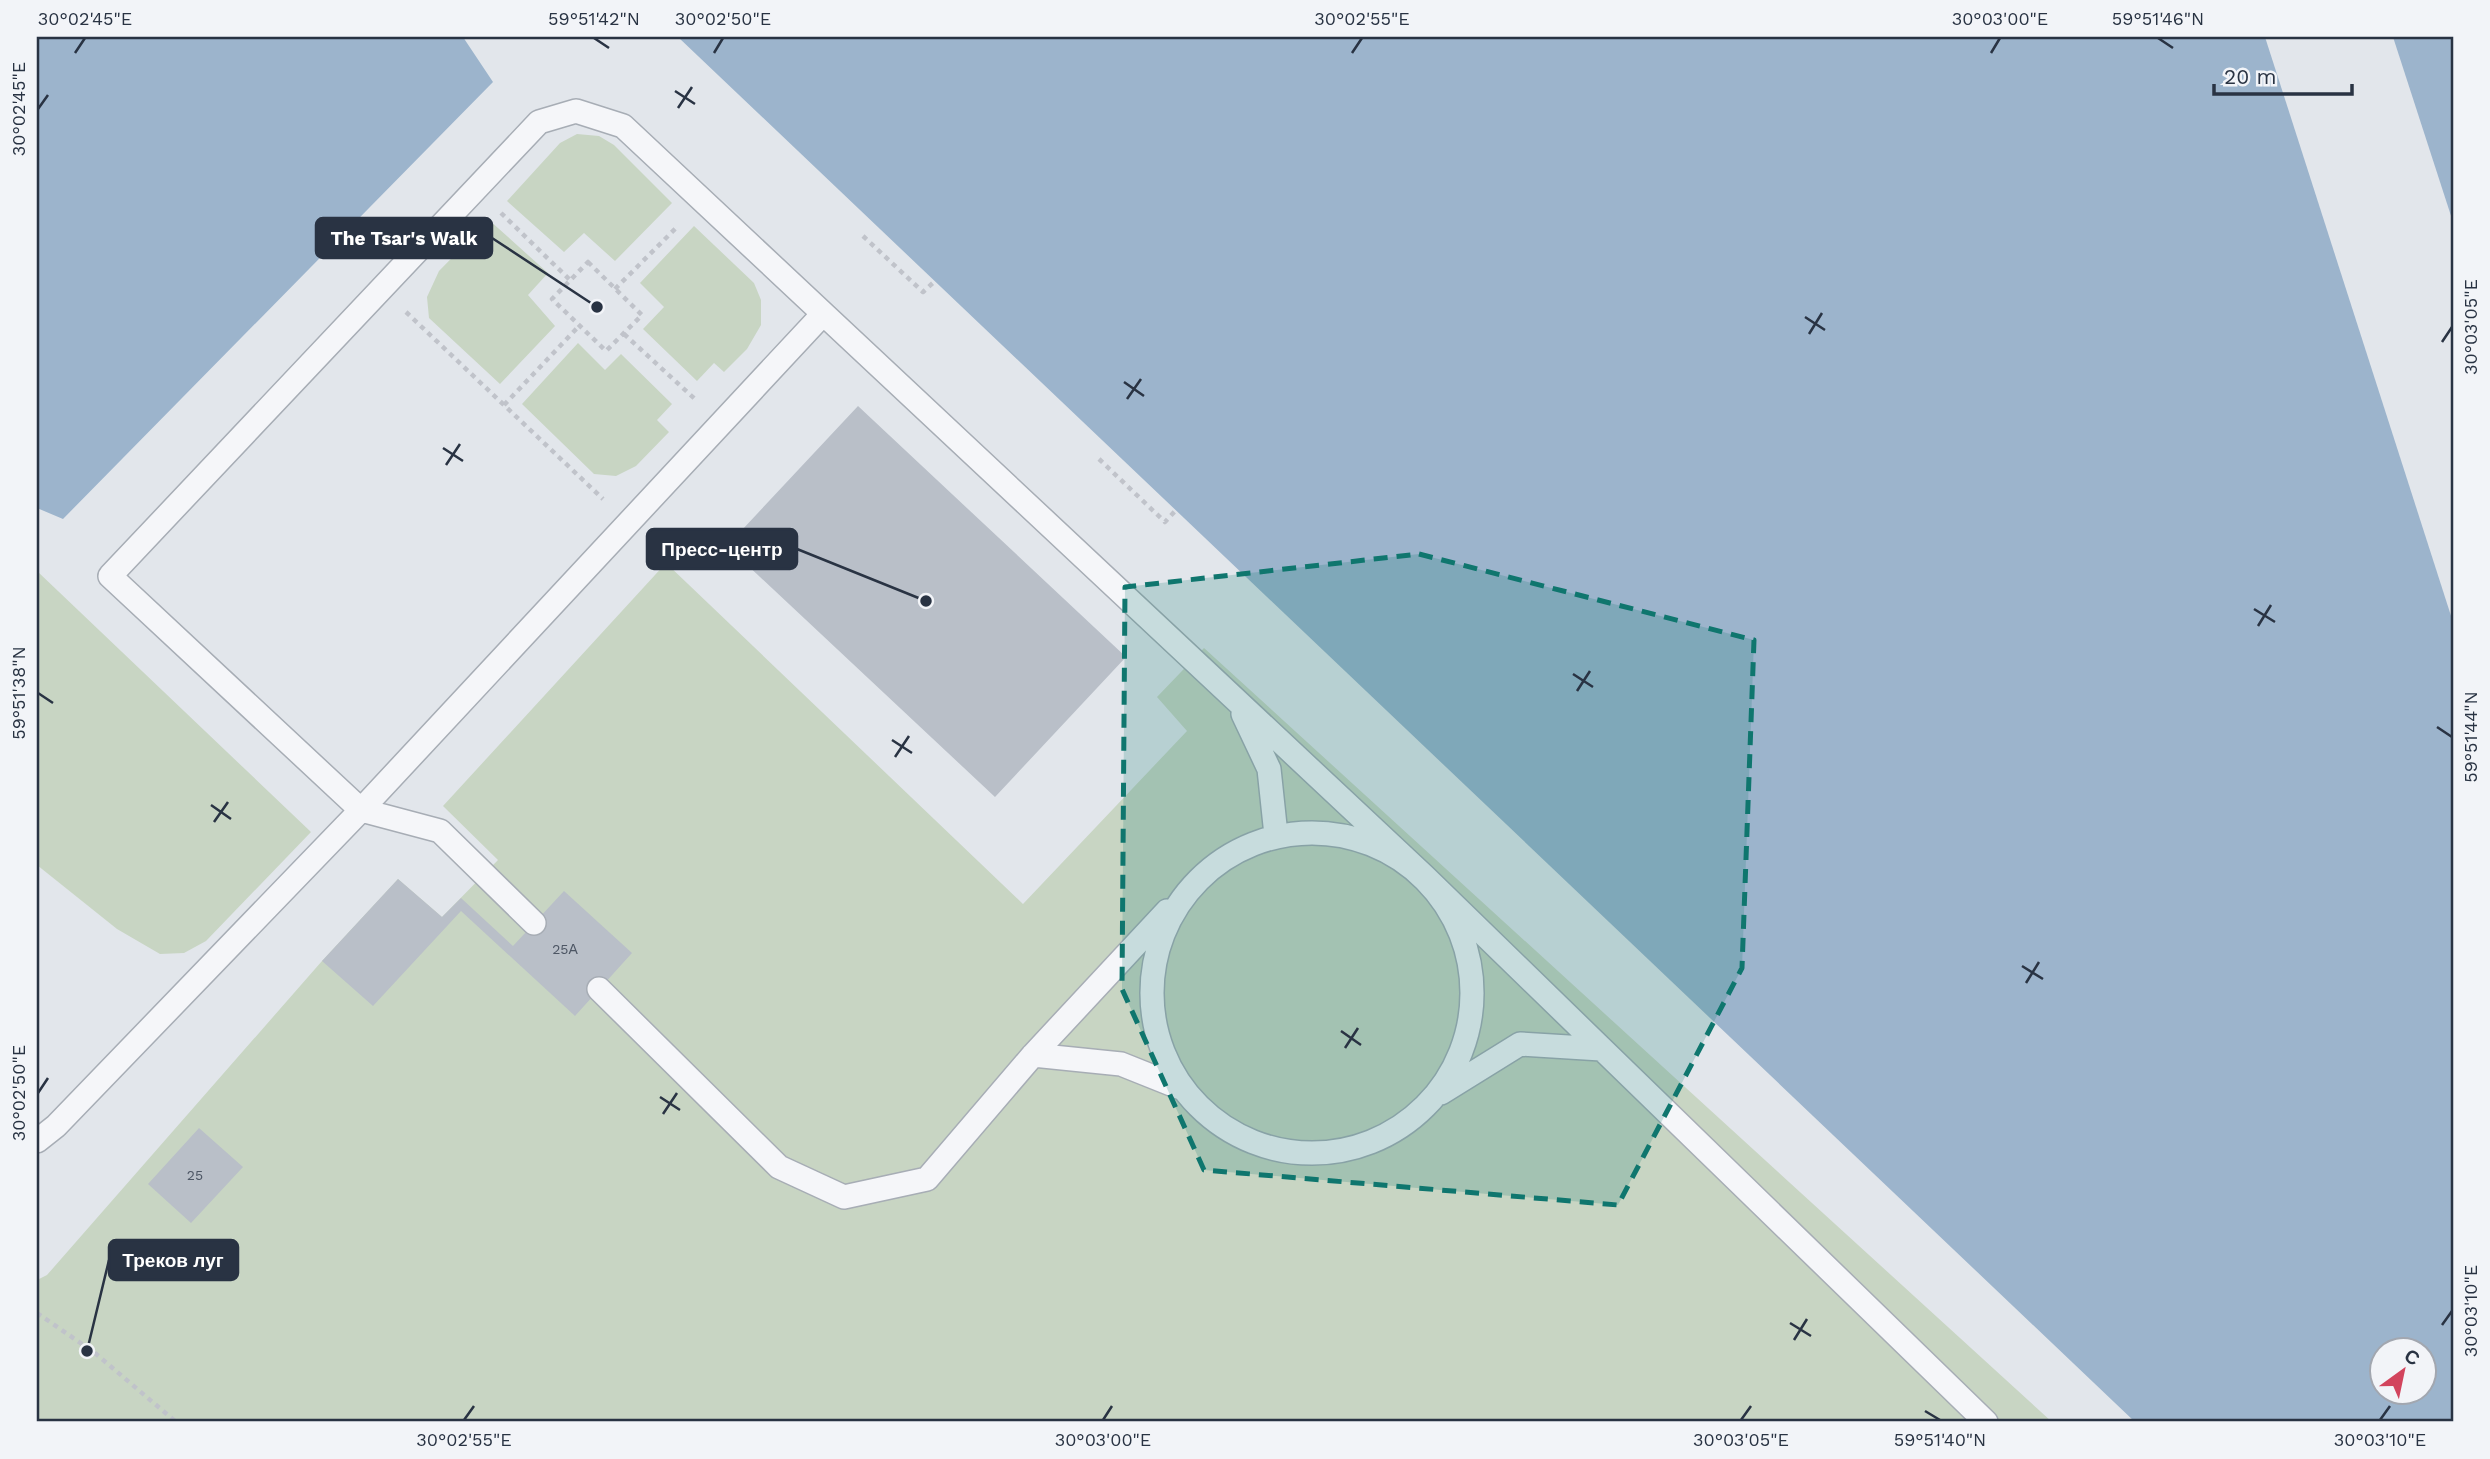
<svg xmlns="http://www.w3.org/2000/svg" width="2490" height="1459" font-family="'Work Sans',sans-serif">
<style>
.green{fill:#c8d5c3}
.water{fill:#9cb4cc;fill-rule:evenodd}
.pier{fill:#e2e6eb}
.building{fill:#b9bfc8}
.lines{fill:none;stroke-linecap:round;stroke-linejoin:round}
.lane-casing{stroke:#a7adb5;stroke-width:26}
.path{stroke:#c0c3ca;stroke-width:4.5;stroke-dasharray:5 5;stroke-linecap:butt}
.lane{stroke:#f5f6f9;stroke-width:23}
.marked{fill:#0f766e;fill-opacity:0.2;stroke:#0f766e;stroke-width:5;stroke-dasharray:14 9;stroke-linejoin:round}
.ticks{fill:none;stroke:#293343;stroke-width:2.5}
.labels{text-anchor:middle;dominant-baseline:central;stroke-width:6;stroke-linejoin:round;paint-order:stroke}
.number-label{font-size:14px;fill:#4d5664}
.leader{fill:none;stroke:#293343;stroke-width:2.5}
.callout-dot{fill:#293343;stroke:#f2f4f8;stroke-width:2.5}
.callout{fill:#293343;stroke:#293343;stroke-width:2.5}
.callout-label{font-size:19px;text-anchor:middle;font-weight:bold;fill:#fff}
.neatline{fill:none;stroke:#293343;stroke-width:2.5}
.ticks-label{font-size:18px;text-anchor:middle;fill:#293343}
</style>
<rect width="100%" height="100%" fill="#e2e6eb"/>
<!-- green -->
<path class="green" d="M 577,134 L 599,136 L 614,145 L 672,203 L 615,261 L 584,233 L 564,252 L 507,201 L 560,143 Z
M 489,220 L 548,273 L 528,295 L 555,326 L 500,384 L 429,318 L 427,297 L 439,271 Z
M 694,226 L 754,283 L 761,300 L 761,325 L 747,349 L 724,372 L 714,363 L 697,381 L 643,329 L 664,307 L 640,283 Z
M 578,343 L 605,370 L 621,354 L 672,404 L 657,420 L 669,432 L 636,466 L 616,476 L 594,474 L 522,404 Z
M 666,563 L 1023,904 L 1187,731 L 1157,697 L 1204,648 L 2052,1422 L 37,1422 L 37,1280 L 47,1275 L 322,961 L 398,879 L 442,917 L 498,860 L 443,806 Z
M 37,571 L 311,832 L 206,941 L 184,953 L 160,954 L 117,929 L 37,865 Z"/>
<!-- water -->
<path class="water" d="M 37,37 L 463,37 L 493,82 L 63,519 L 37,508 Z
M 678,37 L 2453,37 L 2453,1422 L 2135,1422 ZM 2382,1350 L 2424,1350 L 2424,1392 L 2382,1392 Z"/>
<!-- pier -->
<path class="pier" d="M 2265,37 L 2393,37 L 2453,222 L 2453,622 Z"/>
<!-- building -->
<path class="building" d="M 858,406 L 1126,657 L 995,797 L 727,546 Z
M 398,879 L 442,917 L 461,898 L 513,946 L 564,891 L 632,953 L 575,1016 L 461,911 L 373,1006 L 322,961 Z
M 199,1128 L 243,1167 L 191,1223 L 148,1184 Z"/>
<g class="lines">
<defs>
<path id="lane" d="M 1243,714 L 1269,769 L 1276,835
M1152 993a160 160 0 1 1 320 0a160 160 0 1 1-320 0Z
M 534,923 L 440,831 L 361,810 L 110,576 L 539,122 L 576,111 L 623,126 L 1424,876 L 1986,1422
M 599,989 L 779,1167 L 844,1197 L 927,1179 L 1033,1055 L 1167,911
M 1033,1055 L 1121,1064 L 1181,1088
M 1441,1093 L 1520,1044 L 1601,1049
M 37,1141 L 56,1126 L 361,810 L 823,314"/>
</defs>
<!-- lane casing -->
<use href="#lane" class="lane-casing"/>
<!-- path -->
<path class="path" d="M 501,213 L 570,280
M 863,236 L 923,292 L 935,281
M 588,262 L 642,315 L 606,351 L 552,299 Z
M 615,289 L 678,226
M 406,312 L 603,499
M 624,334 L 696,400
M 504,405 L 579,326
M 1099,459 L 1165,522 L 1176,510
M 37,1313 L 95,1353 L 176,1422"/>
<!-- lane -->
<use href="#lane" class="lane"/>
</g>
<!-- marked area -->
<path class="marked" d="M 1419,554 L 1754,640 L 1742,968 L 1618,1205 L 1204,1170 L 1122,989 L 1125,587 Z"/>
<!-- ticks -->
<path class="ticks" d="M 594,38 L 609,48M 2158,38 L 2173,48M 75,53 L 85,38M 714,53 L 723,38M 1352,53 L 1362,38M 1991,53 L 2000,38M 675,91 L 695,104M 678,108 L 692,87M 38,109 L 48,95M 1805,317 L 1825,330M 1809,334 L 1822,313M 2442,342 L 2452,327M 1124,382 L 1144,396M 1127,399 L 1141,379M 443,448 L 463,461M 446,465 L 460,444M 2254,609 L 2275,622M 2258,626 L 2271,605M 1573,674 L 1593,687M 1577,691 L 1590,671M 38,693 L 53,703M 2437,727 L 2452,737M 892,740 L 912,753M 895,757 L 909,736M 211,805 L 231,819M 214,822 L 228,802M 2022,966 L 2043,979M 2026,983 L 2039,962M 1341,1031 L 1361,1045M 1345,1048 L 1358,1028M 38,1093 L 48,1078M 660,1097 L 680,1110M 663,1114 L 677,1093M 1790,1323 L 1811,1336M 2442,1325 L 2452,1311M 1794,1340 L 1807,1319M 1925,1411 L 1940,1420M 464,1420 L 474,1406M 1103,1420 L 1112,1406M 1741,1420 L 1751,1406M 2380,1420 L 2390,1406"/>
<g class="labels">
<!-- number labels -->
<g class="number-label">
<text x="565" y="949">25А</text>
<text x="195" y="1175">25</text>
</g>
</g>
<!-- callouts -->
<path class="leader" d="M597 307L492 238M926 601L797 549M87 1351L109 1260"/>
<g class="callout-dot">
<circle cx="597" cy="307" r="7"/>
<circle cx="926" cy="601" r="7"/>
<circle cx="87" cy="1351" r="7"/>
</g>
<g class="callout">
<rect x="316" y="218" width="176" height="40" rx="7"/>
<rect x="647" y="529" width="150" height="40" rx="7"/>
<rect x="109" y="1240" width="129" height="40" rx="7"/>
</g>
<g class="callout-label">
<text x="404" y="245">The Tsar's Walk</text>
<text x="722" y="556">Пресс-центр</text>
<text x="173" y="1267">Треков луг</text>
</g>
<!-- border -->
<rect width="2490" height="1459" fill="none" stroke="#f2f4f8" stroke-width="77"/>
<!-- north arrow -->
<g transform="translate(2403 1371) rotate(33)"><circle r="33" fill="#f2f4f8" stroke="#a2a7b0" stroke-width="2"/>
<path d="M0-5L12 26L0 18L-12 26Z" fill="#d2445d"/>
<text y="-10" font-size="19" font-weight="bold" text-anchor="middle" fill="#293343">С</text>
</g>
<!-- scale -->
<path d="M2214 84v10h138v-10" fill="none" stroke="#293343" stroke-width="3.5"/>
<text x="2224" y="84" font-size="21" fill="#293343" stroke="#f2f4f8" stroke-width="5" paint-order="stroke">20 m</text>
<rect x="38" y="38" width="2414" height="1382" class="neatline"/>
<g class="ticks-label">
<text x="85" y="25">30°02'45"E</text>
<text x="594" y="25">59°51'42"N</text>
<text x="723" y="25">30°02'50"E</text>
<text x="1362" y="25">30°02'55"E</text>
<text x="2000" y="25">30°03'00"E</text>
<text x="2158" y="25">59°51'46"N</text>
<text transform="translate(19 109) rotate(-90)" y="6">30°02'45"E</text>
<text transform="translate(2471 327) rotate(-90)" y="6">30°03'05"E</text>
<text transform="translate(19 693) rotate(-90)" y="6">59°51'38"N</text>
<text transform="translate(2471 737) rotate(-90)" y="6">59°51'44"N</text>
<text transform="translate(19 1093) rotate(-90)" y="6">30°02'50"E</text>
<text transform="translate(2471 1311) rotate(-90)" y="6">30°03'10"E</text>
<text x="464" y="1446">30°02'55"E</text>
<text x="1103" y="1446">30°03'00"E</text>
<text x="1741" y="1446">30°03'05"E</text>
<text x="1940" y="1446">59°51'40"N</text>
<text x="2380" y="1446">30°03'10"E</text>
</g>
</svg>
